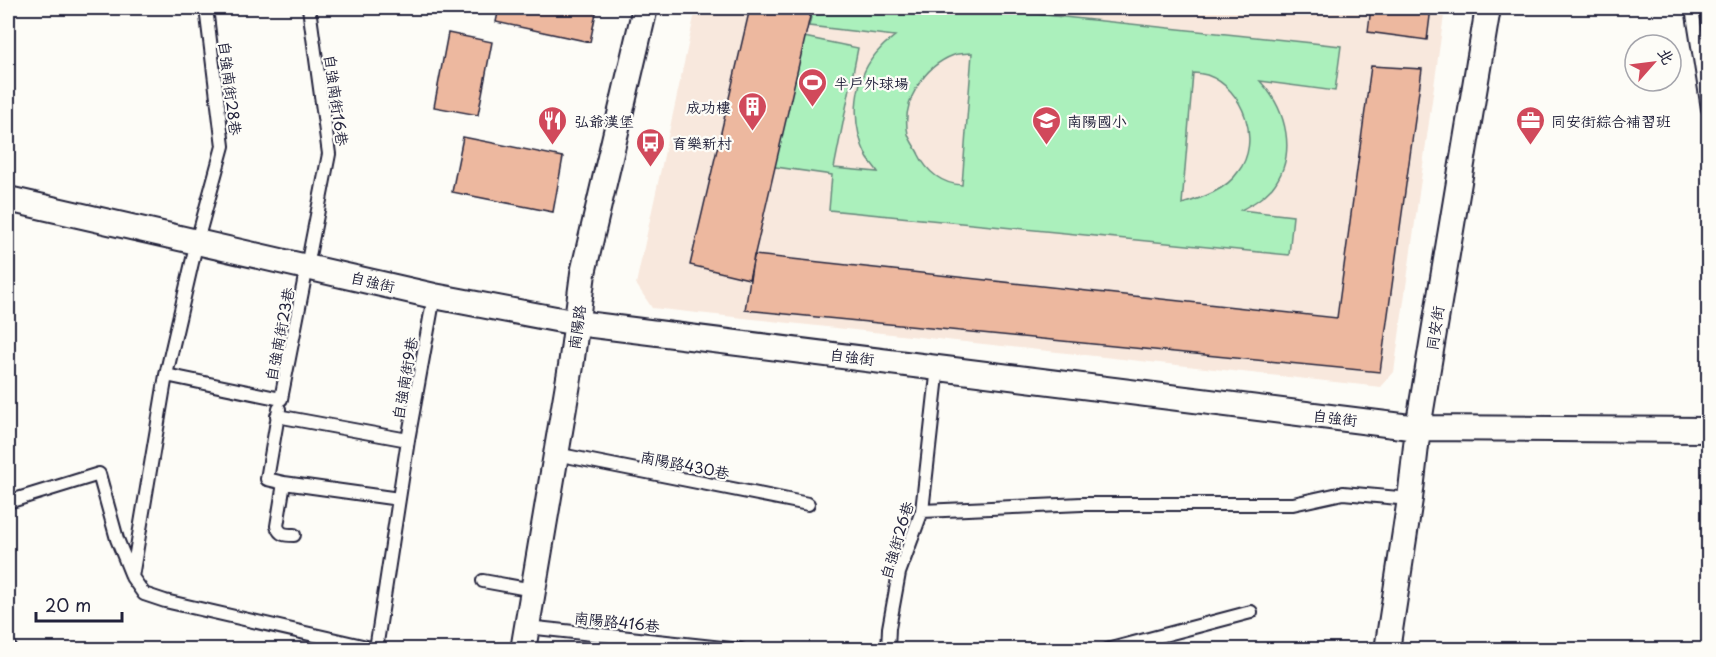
<svg xmlns="http://www.w3.org/2000/svg" width="1716" height="657" font-family="'Playpen Sans','LXGW WenKai TC',sans-serif">
<style>
.built{fill:#f8e8dd}
.green{fill:#abf0bc;stroke:#66897c;stroke-width:1.5;fill-rule:evenodd}
.building{fill:#edb89f;stroke:#22223b;stroke-width:1.5}
.lines{fill:none;stroke-linecap:round;stroke-linejoin:round}
.lane-casing{stroke:#22223b;stroke-width:16}
.street-casing{stroke:#22223b;stroke-width:28}
.lane{stroke:#fdfcf7;stroke-width:12}
.street{stroke:#fdfcf7;stroke-width:24}
.labels{text-anchor:middle;dominant-baseline:central;stroke-width:4.5;stroke-linejoin:round;paint-order:stroke}
.poi-label{font-size:15px;fill:#22223b;stroke:#fdfcf7;text-anchor:start}
.street-label{font-size:15px;fill:#22223b;stroke:#fdfcf7}
</style>
<rect width="100%" height="100%" fill="#fdfcf7"/>
<filter id="ink" filterUnits="userSpaceOnUse"><feTurbulence type="fractalNoise" baseFrequency=".0167" numOctaves="2"/><feDisplacementMap in="SourceGraphic" scale="12" xChannelSelector="R" yChannelSelector="G"/><feConvolveMatrix kernelMatrix="1 2 1 2 8 2 1 2 1" color-interpolation-filters="sRGB"/></filter>
<g filter="url(#ink)">
<!-- built -->
<path class="built" d="M 696,8 L 1445,8 L 1394,372 L 1381,387 L 652,308 L 636,284 Z"/>
<!-- green -->
<path class="green" d="M 813,8 L 978,8 L 1341,46 L 1335,91 L 1260,81 C 1287,110 1298,155 1272,188 C 1263,198 1252,204 1241,210 L 1293,216 L 1289,255 L 829,210 L 832,175 L 769,166 L 794,35 L 858,48 L 834,168 L 878,172 C 875,167 870,162 867,157 C 850,122 852,77 881,48 C 885,43 890,40 895,36 L 809,26 ZM 972,53 L 962,185 C 942,184 927,172 919,155 C 916,148 910,141 908,134 C 901,102 924,66 954,55 C 959,53 966,54 972,53 ZM 1193,73 C 1197,73 1203,74 1207,75 C 1244,88 1262,142 1238,172 C 1226,190 1202,198 1182,204 Z"/>
<!-- building -->
<path class="building" d="M 499,8 L 597,8 L 590,42 L 496,22 Z
M 750,8 L 812,8 L 749,279 L 690,265 Z
M 1371,8 L 1431,8 L 1427,40 L 1368,32 Z
M 448,33 L 492,42 L 478,115 L 434,107 Z
M 1371,66 L 1422,69 L 1380,372 L 745,310 L 754,255 L 1337,318 Z
M 463,137 L 563,157 L 553,212 L 452,192 Z"/>
<g class="lines">
<defs>
<path id="lane" d="M 206,8 L 223,146 L 197,241 L 166,375 L 132,577 L 144,594 L 165,601 L 380,650
M 1692,8 L 1708,109
M 166,375 L 281,399 L 329,154 L 309,8
M 279,409 L 267,479 L 284,483 L 399,499
M 277,416 L 408,440 L 434,296
M 556,454 L 808,504
M 284,483 L 277,526 C 280,535 285,535 294,535
M 8,502 L 99,474 L 117,539 L 132,576
M 922,511 L 1082,504 L 1293,504 L 1343,493 L 1410,499
M 483,581 L 533,590
M 527,627 L 741,650
M 8,644 L 11,650
M 376,649 L 408,440
M 100,650 L 101,650
M 888,650 L 889,628 L 899,573 L 922,511 L 938,367
M 1107,650 L 1251,612"/>
<path id="street" d="M 8,199 L 434,296 L 577,323 L 1418,428 L 1708,430
M 523,650 L 571,366 L 583,273 L 645,8
M 1387,650 L 1410,499 L 1418,428 L 1488,8"/>
</defs>
<!-- lane casing -->
<use href="#lane" class="lane-casing"/>
<!-- street casing -->
<use href="#street" class="street-casing"/>
<!-- lane -->
<use href="#lane" class="lane"/>
<!-- street -->
<use href="#street" class="street"/>
</g>
</g>
<!-- icons -->
<defs>
<symbol id="stadium-pin" viewBox="-11 -11 22 30"><path d="M0 17L-7.5 6A9.5 9.5 0 1 1 7.5 6Z" fill="#d1495b" stroke="#fdfcf7"/><path d="M0-5a6.5 5 0 1 0 0 10a6.5 5 0 1 0 0-10ZM-3.5-1.8h7v3.6h-7Z" fill="#fff"/></symbol>
<symbol id="building-pin" viewBox="-11 -11 22 30"><path d="M0 17L-7.5 6A9.5 9.5 0 1 1 7.5 6Z" fill="#d1495b" stroke="#fdfcf7"/><path d="M-4-6H4V6H1V3H-1V6H-4ZM-2.5-4.3h1.7v1.8h-1.7ZM.8-4.3h1.7v1.8H.8ZM-2.5-1h1.7V.8h-1.7ZM.8-1h1.7V.8H.8Z" fill="#fff"/></symbol>
<symbol id="restaurant-pin" viewBox="-11 -11 22 30"><path d="M0 17L-7.5 6A9.5 9.5 0 1 1 7.5 6Z" fill="#d1495b" stroke="#fdfcf7"/><path d="M-5-6h1v4h1v-4h1v4h1v-4h1v5L-1.5 .5V6h-2V.5L-5-1ZM5-6V6H3V1.5H1.5Q1.5-4 5-6Z" fill="#fff"/></symbol>
<symbol id="school-pin" viewBox="-11 -11 22 30"><path d="M0 17L-7.5 6A9.5 9.5 0 1 1 7.5 6Z" fill="#d1495b" stroke="#fdfcf7"/><path d="M0-5L7-2L0 1L-7-2ZM-4 1L0 2.5L4 1V4Q0 6-4 4Z" fill="#fff"/></symbol>
<symbol id="office-pin" viewBox="-11 -11 22 30"><path d="M0 17L-7.5 6A9.5 9.5 0 1 1 7.5 6Z" fill="#d1495b" stroke="#fdfcf7"/><path d="M-6-3h4V-5.5h4V-3h4V5H-6ZM-1-4.5V-3h2v-1.5ZM-6 0V1H6V0Z" fill="#fff"/></symbol>
<symbol id="bus-pin" viewBox="-11 -11 22 30"><path d="M0 17L-7.5 6A9.5 9.5 0 1 1 7.5 6Z" fill="#d1495b" stroke="#fdfcf7"/><path d="M-5-6H5V4H4V6H2V4H-2V6H-4V4H-5ZM-3.5-4V0h7V-4ZM-3.5 1.2v1.5H-2V1.2ZM2 1.2v1.5H3.5V1.2Z" fill="#fff"/></symbol>
</defs>
<g fill-rule="evenodd">
<use href="#stadium-pin" x="796" y="66" width="33" height="45"/>
<use href="#building-pin" x="736" y="90" width="33" height="45"/>
<use href="#restaurant-pin" x="536" y="104" width="33" height="45"/>
<use href="#school-pin" x="1030" y="104" width="33" height="45"/>
<use href="#office-pin" x="1514" y="104" width="33" height="45"/>
<use href="#bus-pin" x="634" y="126" width="33" height="45"/>
</g>
<g class="labels">
<!-- poi labels -->
<g class="poi-label">
<text x="834" y="82">半戶外球場</text>
<text x="731" y="106" text-anchor="end">成功樓</text>
<text x="574" y="120">弘爺漢堡</text>
<text x="1067" y="120">南陽國小</text>
<text x="1551" y="120">同安街綜合補習班</text>
<text x="672" y="142">育樂新村</text>
</g>
<!-- street labels -->
<g class="street-label">
<text transform="translate(231 88) rotate(83)">自強南街28巷</text>
<text transform="translate(337 100) rotate(82)">自強南街16巷</text>
<text transform="translate(373 281) rotate(13)">自強街</text>
<text transform="translate(576 327) rotate(-82)">南陽路</text>
<text transform="translate(1434 328) rotate(-81)">同安街</text>
<text transform="translate(279 334) rotate(-79)">自強南街23巷</text>
<text transform="translate(852 356) rotate(7)">自強街</text>
<text transform="translate(404 378) rotate(-80)">自強南街9巷</text>
<text transform="translate(1335 417) rotate(7)">自強街</text>
<text transform="translate(685 464) rotate(11)">南陽路430巷</text>
<text transform="translate(896 540) rotate(-73)">自強街26巷</text>
<text transform="translate(617 621) rotate(6)">南陽路416巷</text>
</g>
</g>
<!-- margin -->
<rect width="1716" height="657" fill="none" stroke="#fdfcf7" stroke-width="30"/>
<rect x="15" y="15" width="1686" height="627" fill="none" stroke="#22223b" stroke-width="2" filter="url(#ink)"/>
<!-- north arrow -->
<g transform="translate(1653 63) rotate(62)"><circle r="28" fill="#fdfcf7" stroke="#a5a5ac" stroke-width="1.5"/>
<path d="M0-4.5L10 22L0 15L-10 22Z" fill="#d1495b"/>
<text y="-9" font-size="16" font-weight="bold" text-anchor="middle" fill="#22223b">北</text>
</g>
<!-- scale -->
<path d="M36 612v9h86v-9" fill="none" stroke="#22223b" stroke-width="3"/>
<text x="45" y="612" font-size="18" fill="#22223b" stroke="#fdfcf7" stroke-width="4.5" paint-order="stroke">20 m</text>
</svg>
